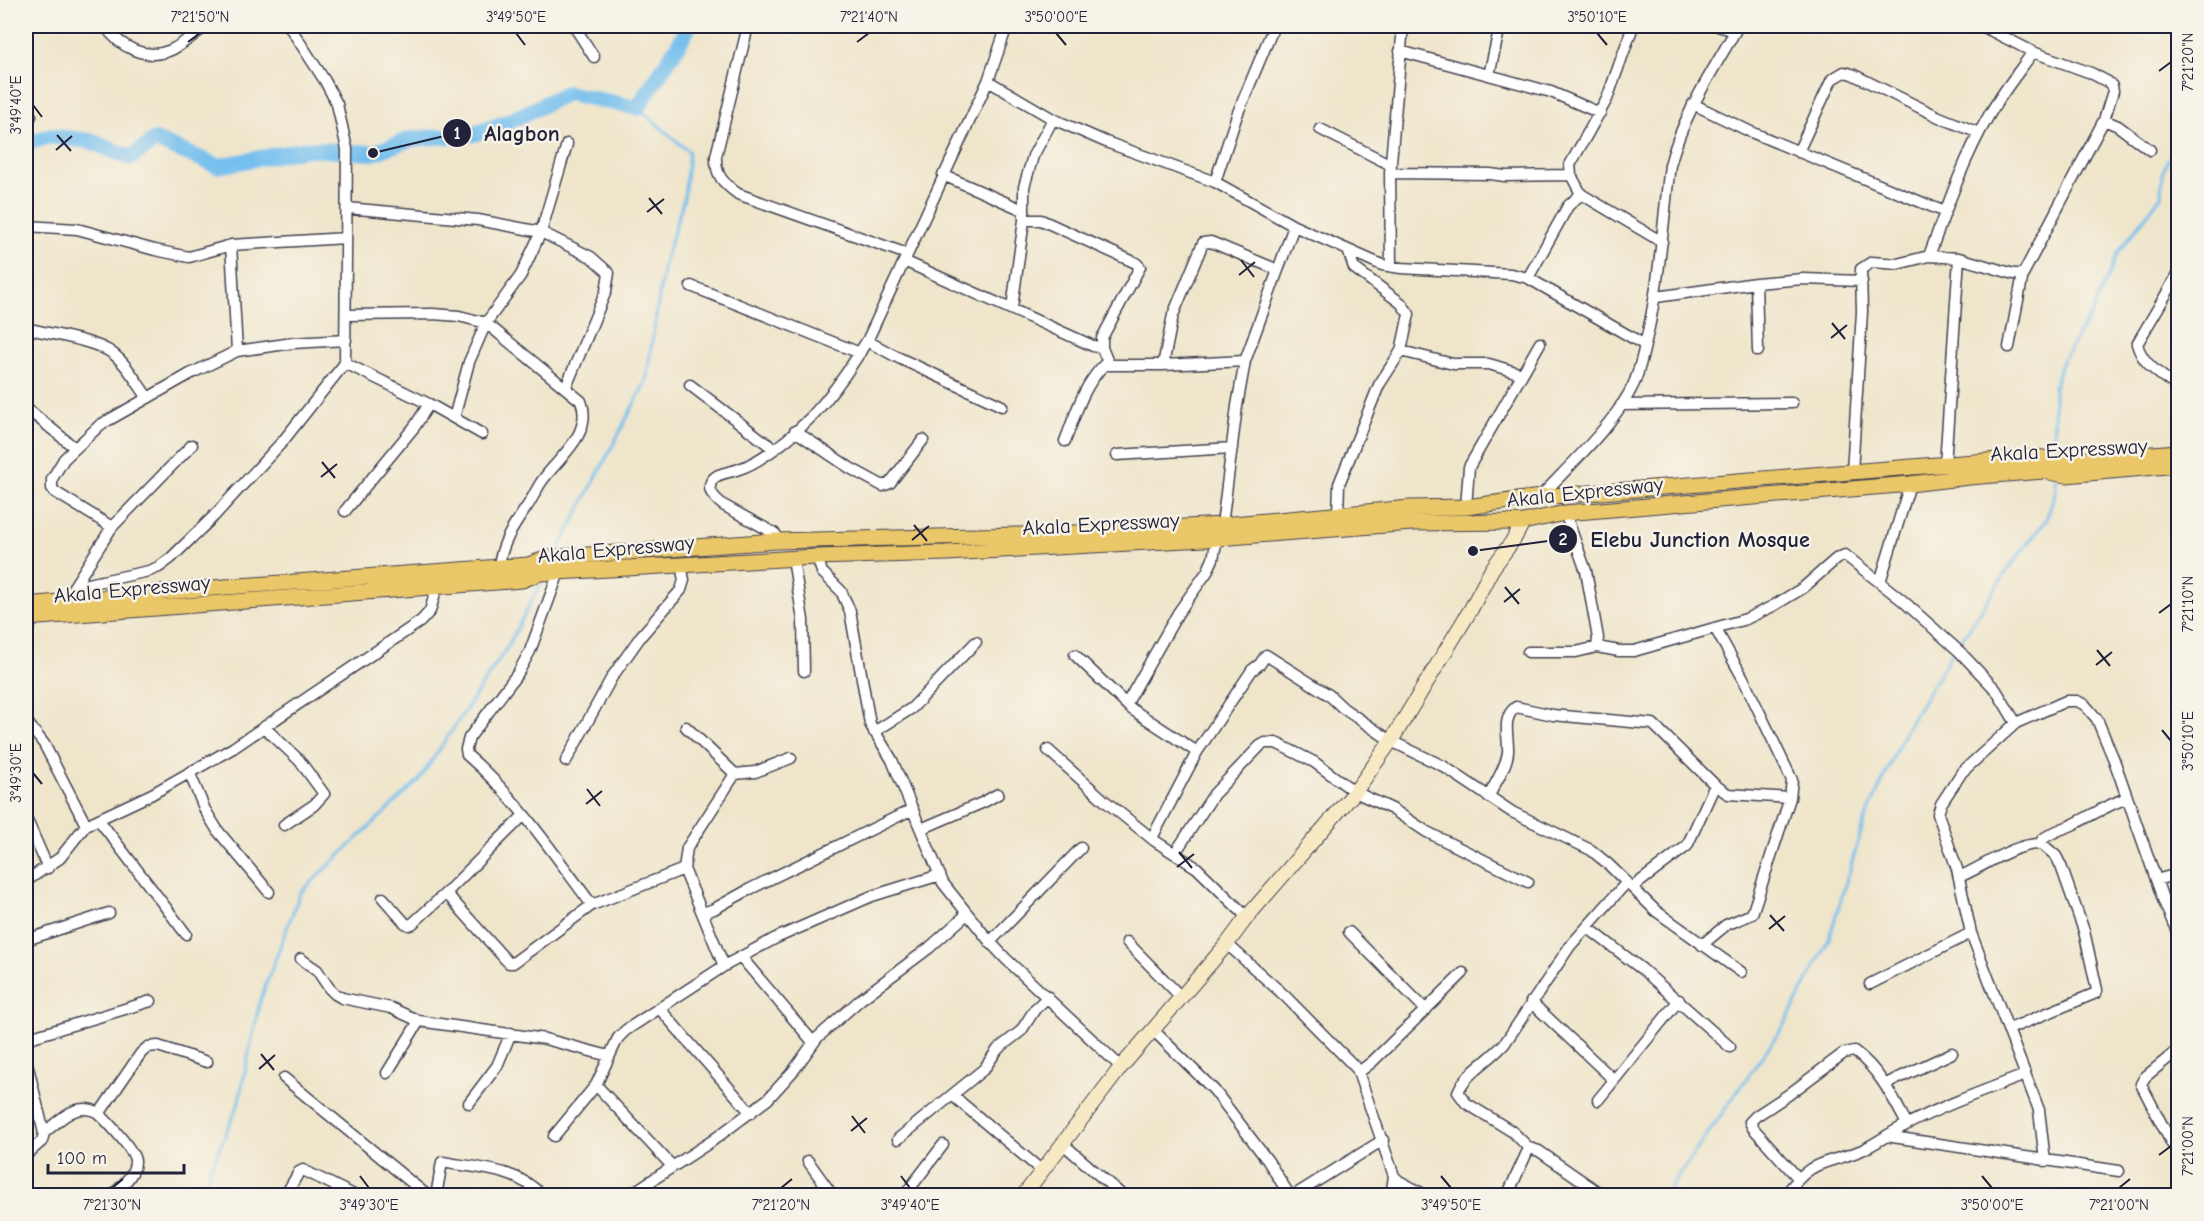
<svg xmlns="http://www.w3.org/2000/svg" width="2204" height="1221" font-family="'Comic Neue',sans-serif">
<style>
.lines{fill:none;stroke-linecap:round;stroke-linejoin:round}
.stream{stroke:#75bfee;stroke-width:3}
.river{stroke:#75bfee;stroke-width:16}
.street-casing{stroke:#413f50;stroke-width:13}
.secondary-casing{stroke:#413f50;stroke-width:16}
.primary-casing{stroke:#413f50;stroke-width:17}
.street{stroke:#fff;stroke-width:10}
.secondary{stroke:#f7e9c3;stroke-width:14}
.primary{stroke:#eac769;stroke-width:15}
.ticks{fill:none;stroke:#22223b;stroke-width:2}
.labels{text-anchor:middle;dominant-baseline:central;stroke-width:5;stroke-linejoin:round;paint-order:stroke}
.street-label{font-size:21px;fill:#22223b;stroke:#f7f3e8}
.leader{fill:none;stroke:#22223b;stroke-width:2}
.callout-dot{fill:#22223b;stroke:#f7f3e8;stroke-width:2}
.mark-label{font-size:18px;text-anchor:middle;font-weight:bold;fill:#fff}
.callout-label{font-size:22px;text-anchor:middle;font-weight:bold;fill:#22223b;stroke:#f7f3e8;stroke-width:5;stroke-linejoin:round;paint-order:stroke}
.neatline{fill:none;stroke:#22223b;stroke-width:2}
.ticks-label{font-size:15px;text-anchor:middle;fill:#22223b}
</style>
<rect width="100%" height="100%" fill="#f7f3e8"/>
<filter id="ink" filterUnits="userSpaceOnUse"><feTurbulence type="fractalNoise" baseFrequency=".0167" numOctaves="2"/><feDisplacementMap in="SourceGraphic" scale="12" xChannelSelector="R" yChannelSelector="G"/><feConvolveMatrix kernelMatrix="1 2 1 2 8 2 1 2 1" color-interpolation-filters="sRGB"/></filter>
<filter id="wash" filterUnits="userSpaceOnUse"><feTurbulence type="fractalNoise" baseFrequency=".008" numOctaves="4" result="noise"/><feDisplacementMap in="SourceGraphic" scale="24" xChannelSelector="R" yChannelSelector="G"/><feGaussianBlur stdDeviation="1.35" result="paint"/><feColorMatrix in="noise" values="0 0 0 0 0 0 0 0 0 0 0 0 0 0 0 0 0 1.4 0 .05"/><feComposite in="paint" operator="in"/></filter>
<g filter="url(#wash)">
<rect width="100%" height="100%" fill="#efe5ca"/>
<g class="lines">
<!-- stream -->
<path class="stream" d="M 2170,155 L 2178,134
M 2054,456 L 2054,387 L 2061,363 L 2091,315 L 2118,253 L 2161,196 L 2162,174 L 2168,159
M 557,553 L 646,381 L 664,264 L 684,198 L 689,152 L 638,108
M 1958,645 L 2011,565 L 2046,520 L 2056,490 L 2055,477
M 191,1196 L 203,1186 L 238,1105 L 260,1001 L 300,893 L 419,780 L 508,646 L 544,577
M 1664,1196 L 1785,1024 L 1829,939 L 1864,822 L 1906,729 L 1954,650"/>
<!-- river -->
<path class="river" d="M 26,144 L 49,136 L 90,141 L 131,158 L 155,140 L 218,166 L 307,149 L 373,153 L 411,139 L 474,134 L 510,121 L 567,93 L 638,108 C 654,80 674,55 689,26"/>
</g>
</g>
<g filter="url(#ink)">
<g class="lines">
<defs>
<path id="street" d="M 105,26 C 120,47 145,61 171,50 C 184,44 195,33 207,26
M 574,26 L 594,57
M 748,26 L 716,156 C 715,175 723,183 738,194 L 907,254
M 929,26 L 934,26
M 1387,26 L 1402,30
M 1633,26 L 1607,99 L 1575,156 L 1570,165 L 1571,175 L 1581,194 L 1662,242
M 1718,26 L 1735,31
M 1982,26 L 2033,52 L 2091,73 L 2108,82 L 2112,86 L 2113,91 L 2104,120 L 2023,274 L 2009,347
M 1400,51 L 1551,92 L 1600,113
M 1489,75 L 1500,26
M 988,81 L 1053,119 L 1106,142 L 1215,182 L 1294,226 L 1382,265 L 1401,268 L 1511,274 L 1528,278 L 1645,345
M 1693,104 L 1751,132 L 1945,212
M 26,108 L 31,116
M 2104,120 L 2118,126 L 2150,150
M 1320,129 L 1391,165
M 1798,152 L 1832,79 L 1844,72 L 1852,74 L 1939,117 L 1979,133
M 1390,173 L 1490,174 L 1505,176 L 1571,175
M 943,175 L 1023,210
M 1215,182 L 1237,115 L 1274,26
M 347,208 L 478,220 L 541,232 L 591,257 L 609,273 L 606,291 L 566,387
M 1024,220 L 1041,220 L 1136,263 L 1140,267 L 1102,338 L 1102,348 L 1109,365 L 1163,365 L 1245,361
M 26,226 L 77,229 L 155,250 L 189,257 L 231,245 L 346,238
M 231,245 L 237,351
M 1929,256 C 1946,210 1963,160 1988,117 C 2001,94 2018,73 2033,52
M 904,261 L 1093,346 L 1102,348
M 1391,266 L 1390,173 L 1403,26
M 2178,274 L 2137,344 C 2142,364 2162,376 2178,387
M 1528,278 L 1568,206 L 1581,194
M 1756,283 L 1803,279 L 1862,281
M 691,286 L 860,353
M 1656,297 L 1756,283 L 1758,351
M 1012,308 L 1024,220 L 1024,187 L 1033,156 L 1053,119
M 346,315 L 433,314 L 459,316 L 486,323 L 581,401 C 593,432 562,455 545,477 C 538,485 534,496 528,505 C 515,524 501,543 499,567
M 26,328 C 48,334 95,340 112,353 C 127,364 137,383 148,398
M 867,341 L 899,358 L 1002,406
M 1401,351 L 1453,364 L 1489,364 L 1522,374
M 345,363 L 429,404 L 482,434
M 1163,365 L 1173,315 L 1203,243 L 1211,242 L 1278,270
M 690,385 L 774,449
M 1621,405 L 1792,403
M 26,408 L 75,448
M 454,418 L 469,362 L 486,323 L 521,275 L 541,232 L 567,144
M 795,431 L 850,468 L 883,486 L 890,483 L 923,440
M 1065,441 C 1076,413 1084,383 1107,362
M 1117,455 L 1232,448
M 1945,465 L 1959,258
M 1852,472 L 1862,312 L 1861,269 L 1872,262 L 1897,264 L 1929,256 L 1959,258 L 2014,274 L 2023,274
M 1540,497 C 1570,465 1618,421 1635,381 C 1641,365 1644,349 1648,332 C 1660,277 1663,221 1670,165 C 1683,114 1713,71 1738,26
M 1466,507 L 1469,467 L 1540,343
M 345,511 L 415,426 L 429,404
M 1565,513 L 1586,571 L 1598,638 L 1597,647
M 1338,514 L 1339,484 L 1379,385 L 1401,351 L 1409,314 L 1401,303 L 1354,268 L 1348,250
M 1222,525 L 1237,406 L 1245,361 L 1294,226
M 112,527 L 55,492 L 52,488 L 52,479 L 64,459 L 100,425 L 190,374 L 237,351 L 293,343 L 346,340
M 776,541 L 777,536 L 774,533 L 723,505 C 717,500 707,492 711,482 C 716,472 730,473 739,469 C 752,465 765,456 776,448 C 815,420 844,380 868,339 L 988,81 L 1007,26
M 817,557 L 822,572 L 841,591 L 850,611 L 870,724 L 892,760 L 943,883 L 990,942 L 1006,959 L 1121,1067
M 793,559 L 803,620 L 804,671
M 559,572 L 530,651 L 518,673 L 469,738 L 466,749 L 467,755 C 516,797 553,853 592,905
M 1880,582 L 1910,484
M 74,587 L 149,571 L 159,567 L 171,558 L 214,516 L 283,441 L 345,363 L 347,149 L 337,104 L 325,81 L 289,26
M 73,588 L 112,527 L 192,445
M 26,634 L 34,617
M 1528,652 L 1576,652 L 1597,647 L 1619,651 L 1634,651 L 1746,619 L 1773,606 L 1803,588 L 1836,559 L 1845,555 L 1902,600 L 1960,652 L 1996,690 L 2016,723
M 1075,655 L 1130,708 L 1197,752
M 1127,703 L 1178,613 L 1207,572 L 1213,559 L 1217,538
M 26,721 L 44,744 L 86,825
M 264,727 L 299,760 L 324,794 L 314,805 L 284,825
M 686,727 L 735,774 L 687,848 L 684,869 L 724,966
M 874,732 L 912,708 L 976,642
M 1048,750 L 1105,801 L 1155,841 L 1197,868 L 1247,917
M 566,761 L 612,677 L 641,636 L 681,590 L 684,580 L 681,565
M 190,774 L 205,810 L 218,831 L 269,892
M 735,774 L 755,772 L 791,758
M 1489,796 C 1495,783 1507,766 1508,752 C 1509,737 1501,718 1516,707 L 1553,715 L 1653,724 L 1715,785 L 1728,794 L 1790,798
M 26,818 L 48,868
M 99,820 L 186,934
M 921,829 L 984,802 L 998,794
M 1152,838 L 1197,752 L 1252,670 L 1260,664 L 1266,655 L 1329,695 L 1343,708 L 1391,741 L 1443,766 L 1512,812 L 1591,850 L 1608,864 L 1656,911 L 1741,972
M 2042,844 L 2042,840 C 2051,832 2062,829 2072,825 C 2091,816 2107,805 2127,798
M 1175,853 L 1214,794 L 1260,746 L 1265,743 L 1276,743 L 1314,762 L 1355,792 L 1392,809 L 1427,832 L 1528,882
M 1959,877 C 1983,867 2016,842 2042,844 L 2056,856 L 2061,866 L 2084,931 L 2097,990 L 2096,993 L 2009,1029
M 2156,880 L 2178,874
M 26,881 L 60,858 L 86,825 L 152,794 L 233,748 L 421,621 L 430,611 L 437,586
M 1633,887 L 1687,846 L 1715,785
M 446,893 L 505,959 L 509,963 L 513,963 L 592,905 L 684,869
M 383,898 L 405,923 L 409,925 L 412,924 L 446,893 L 524,815
M 703,913 L 714,909 L 750,889 L 913,809
M 1587,927 L 1643,970 L 1730,1047
M 1349,932 L 1426,1010
M 26,940 L 109,913
M 990,942 L 1081,848
M 1127,942 L 1182,998
M 1227,944 L 1285,996 L 1357,1069 L 1394,1176 L 1391,1196
M 1702,945 L 1726,925 L 1752,914 L 1790,798 L 1792,780 L 1743,678 L 1715,628
M 741,957 L 813,1042
M 301,959 L 317,970 L 329,988 L 335,994 L 342,998 L 391,1008 L 419,1021
M 1870,984 L 1971,933
M 1531,1002 L 1614,1080
M 659,1008 L 751,1113
M 1153,1030 L 1214,1090 L 1268,1161 L 1290,1196
M 26,1039 L 151,1001
M 2178,1050 L 2145,1077 L 2141,1084 L 2172,1144 L 2178,1150
M 26,1059 L 44,1133 L 42,1141 L 26,1155
M 1359,1072 L 1372,1062 L 1463,973
M 387,1073 L 419,1021 L 545,1039 L 609,1056
M 284,1078 L 428,1196
M 1886,1084 L 1952,1053
M 596,1085 L 672,1166
M 952,1095 L 1041,1170
M 1598,1100 L 1679,1000
M 469,1103 L 497,1066 L 511,1033
M 99,1114 L 141,1053 L 148,1047 L 158,1046 L 207,1062
M 44,1133 C 55,1124 69,1109 84,1109 C 89,1109 94,1110 98,1113 C 106,1120 135,1151 135,1161 C 135,1176 121,1186 112,1196
M 554,1136 L 596,1085 L 618,1038 L 626,1030 L 724,966 L 776,938 L 872,896 L 940,875
M 1886,1136 L 2119,1171
M 898,1139 L 984,1069 L 998,1049 L 1021,1031 L 1035,1009 L 1048,997
M 1062,1143 L 1123,1196
M 808,1161 L 833,1196
M 2045,1161 L 2039,1110 L 1971,933 L 1957,869 L 1938,814 L 1941,804 L 1962,772 L 2016,723 L 2066,701 L 2077,701 L 2085,705 L 2097,719 L 2114,760 L 2164,902 L 2178,934
M 1394,1176 L 1399,1181 L 1427,1196
M 1798,1178 L 1753,1128 L 1750,1122 L 1756,1116 L 1788,1095 L 1844,1053 L 1854,1051 C 1879,1069 1893,1098 1907,1124
M 285,1196 L 299,1172 L 303,1170 L 356,1196
M 436,1196 L 442,1162 C 475,1168 518,1168 542,1196
M 628,1196 L 712,1141 L 768,1099 L 794,1070 L 817,1038 L 861,999 L 929,948 L 967,914
M 904,1196 L 943,1145
M 1293,1196 L 1383,1140
M 1507,1196 L 1529,1148
M 1604,1196 L 1539,1151 L 1529,1148 L 1513,1132 L 1466,1103 L 1458,1092 C 1466,1072 1491,1060 1505,1043 L 1570,946 L 1627,882
M 1785,1196 C 1812,1157 1824,1166 1862,1150 C 1876,1144 1888,1134 1902,1127 C 1942,1106 1983,1091 2025,1075"/>
<path id="secondary" d="M 1023,1196 L 1121,1067 L 1227,944 L 1247,917 L 1355,792 L 1391,741 L 1471,609 L 1492,569 L 1514,539 L 1523,522"/>
<path id="primary" d="M 26,605 L 198,589 L 528,565 L 548,558 L 776,541 L 1055,534 L 1222,525 L 1410,508 L 1466,507 L 1540,497 L 2036,457 L 2061,461 L 2178,452
M 26,618 L 522,580 L 540,573 L 817,557 L 946,553 L 1205,539 L 1412,523 L 1523,522 L 1565,513 L 1910,484 L 1969,477 L 2043,471 L 2066,475 L 2178,465"/>
</defs>
<!-- street casing -->
<use href="#street" class="street-casing"/>
<!-- secondary casing -->
<use href="#secondary" class="secondary-casing"/>
<!-- primary casing -->
<use href="#primary" class="primary-casing"/>
<!-- street -->
<use href="#street" class="street"/>
<!-- secondary -->
<use href="#secondary" class="secondary"/>
<!-- primary -->
<use href="#primary" class="primary"/>
</g>
</g>
<!-- ticks -->
<path class="ticks" d="M 516,33 L 525,45M 1056,33 L 1066,45M 1597,33 L 1607,45M 188,42 L 200,33M 857,42 L 869,33M 2159,71 L 2171,62M 33,105 L 42,117M 57,135 L 71,151M 56,150 L 72,136M 649,198 L 662,214M 647,212 L 664,199M 1241,260 L 1254,277M 1239,275 L 1255,262M 1832,323 L 1845,339M 1831,338 L 1847,325M 322,462 L 335,478M 321,477 L 337,464M 914,525 L 927,541M 912,540 L 929,526M 1505,587 L 1519,604M 1504,602 L 1520,589M 2159,613 L 2171,604M 2097,650 L 2110,666M 2096,665 L 2112,652M 2162,730 L 2171,741M 33,773 L 42,784M 587,789 L 600,806M 586,804 L 602,791M 1179,852 L 1192,868M 1177,867 L 1194,854M 1770,915 L 1784,931M 1769,929 L 1785,916M 261,1054 L 274,1070M 259,1069 L 275,1055M 852,1116 L 865,1133M 851,1131 L 867,1118M 2159,1155 L 2171,1146M 360,1176 L 369,1188M 901,1176 L 910,1188M 1441,1176 L 1451,1188M 1982,1176 L 1992,1188M 112,1188 L 123,1179M 781,1188 L 792,1179M 2119,1188 L 2130,1179"/>
<g class="labels">
<!-- street labels -->
<g class="street-label">
<text transform="translate(2069 450) rotate(-3)">Akala Expressway</text>
<text transform="translate(1585 492) rotate(-6)">Akala Expressway</text>
<text transform="translate(1101 524) rotate(-3)">Akala Expressway</text>
<text transform="translate(616 549) rotate(-5)">Akala Expressway</text>
<text transform="translate(132 589) rotate(-5)">Akala Expressway</text>
</g>
</g>
<!-- callouts -->
<path class="leader" d="M373 153L457 133M1473 551L1563 539"/>
<g class="callout-dot">
<circle cx="373" cy="153" r="6"/>
<circle cx="1473" cy="551" r="6"/>
<circle cx="457" cy="133" r="15"/>
<circle cx="1563" cy="539" r="15"/>
</g>
<g class="mark-label">
<text x="457" y="139">1</text>
<text x="1563" y="545">2</text>
</g>
<g class="callout-label">
<text x="522" y="141">Alagbon</text>
<text x="1700" y="547">Elebu Junction Mosque</text>
</g>
<!-- margin -->
<rect width="2204" height="1221" fill="none" stroke="#f7f3e8" stroke-width="66"/>
<!-- scale -->
<path d="M48 1164v9h136v-9" fill="none" stroke="#22223b" stroke-width="3"/>
<text x="57" y="1164" font-size="18" fill="#22223b" stroke="#f7f3e8" stroke-width="4.5" paint-order="stroke">100 m</text>
<rect x="33" y="33" width="2138" height="1155" class="neatline"/>
<g class="ticks-label">
<text x="200" y="22">7°21'50"N</text>
<text x="516" y="22">3°49'50"E</text>
<text x="869" y="22">7°21'40"N</text>
<text x="1056" y="22">3°50'00"E</text>
<text x="1597" y="22">3°50'10"E</text>
<text transform="translate(2188 62) rotate(-90)" y="5">7°21'20"N</text>
<text transform="translate(16 105) rotate(-90)" y="5">3°49'40"E</text>
<text transform="translate(2188 604) rotate(-90)" y="5">7°21'10"N</text>
<text transform="translate(2188 741) rotate(-90)" y="5">3°50'10"E</text>
<text transform="translate(16 773) rotate(-90)" y="5">3°49'30"E</text>
<text transform="translate(2188 1146) rotate(-90)" y="5">7°21'00"N</text>
<text x="112" y="1210">7°21'30"N</text>
<text x="369" y="1210">3°49'30"E</text>
<text x="781" y="1210">7°21'20"N</text>
<text x="910" y="1210">3°49'40"E</text>
<text x="1451" y="1210">3°49'50"E</text>
<text x="1992" y="1210">3°50'00"E</text>
<text x="2119" y="1210">7°21'00"N</text>
</g>
</svg>
